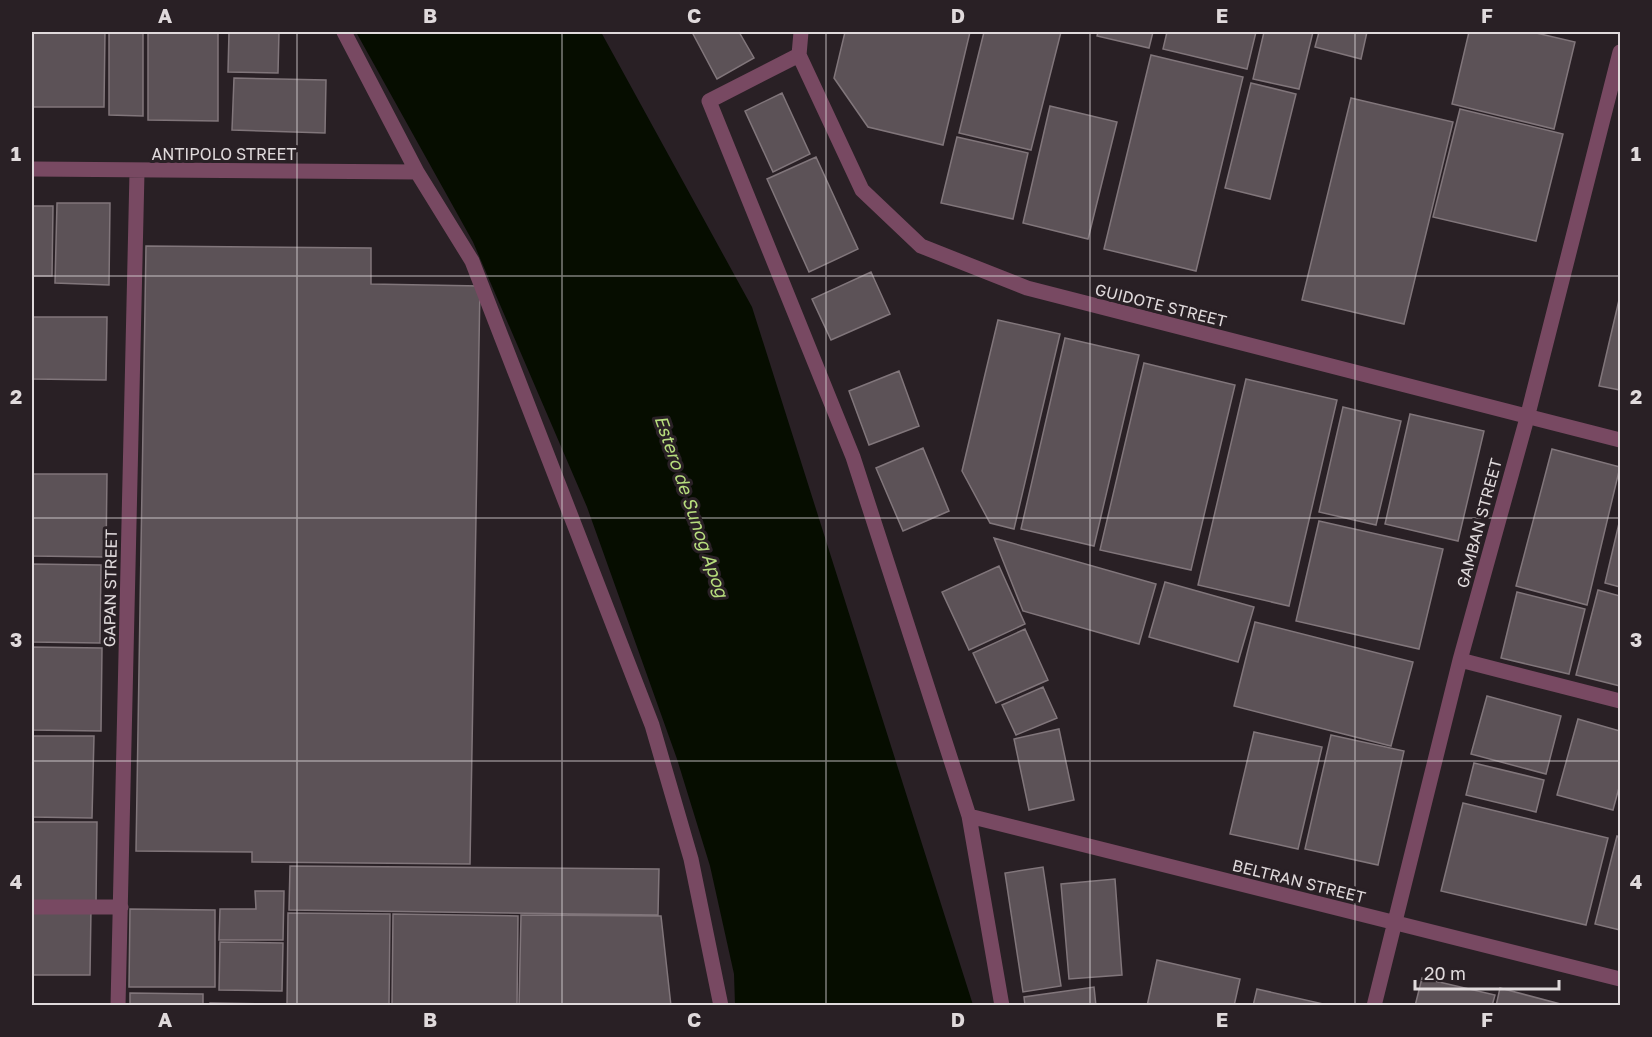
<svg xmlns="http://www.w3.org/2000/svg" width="1652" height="1037" font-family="'Golos Text',sans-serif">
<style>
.water{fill:#060d00}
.building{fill:#5c5257;stroke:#81767b;stroke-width:1.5}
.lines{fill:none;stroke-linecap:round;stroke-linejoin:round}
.minor{stroke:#784962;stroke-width:15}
.grid{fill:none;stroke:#e0dadc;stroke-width:1.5;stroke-opacity:0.55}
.labels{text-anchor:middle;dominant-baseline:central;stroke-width:6;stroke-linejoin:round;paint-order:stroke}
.street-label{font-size:16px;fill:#e0dadc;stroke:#292025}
.water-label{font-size:18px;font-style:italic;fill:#b7dd7d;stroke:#292025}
.neatline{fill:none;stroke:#e0dadc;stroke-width:2}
.grid-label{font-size:20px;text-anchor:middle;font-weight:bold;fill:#e0dadc}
</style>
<rect width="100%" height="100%" fill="#292025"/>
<!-- water -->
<path class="water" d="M 356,32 L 601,32 L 752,307 L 973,1005 L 735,1005 L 734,974 L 710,866 L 677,759 L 587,507 L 473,242 Z"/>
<!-- building -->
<path class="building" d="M 32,32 L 105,32 L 104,107 L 32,107 Z
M 109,32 L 143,32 L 143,116 L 109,115 Z
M 148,32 L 218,32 L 218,121 L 148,120 Z
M 229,32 L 279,32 L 278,73 L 228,72 Z
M 692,32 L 739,32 L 754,58 L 717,79 Z
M 845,32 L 970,32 L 943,145 L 868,127 L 834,78 Z
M 984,32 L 1061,32 L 1031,150 L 959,133 Z
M 1098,32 L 1153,32 L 1149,48 L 1097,36 Z
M 1167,32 L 1256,32 L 1247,69 L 1163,49 Z
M 1264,32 L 1313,32 L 1299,89 L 1253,79 Z
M 1319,32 L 1367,32 L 1361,59 L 1315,47 Z
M 1469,32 L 1532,32 L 1575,42 L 1554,129 L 1452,104 Z
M 1151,55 L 1243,77 L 1196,271 L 1104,249 Z
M 234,78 L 326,80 L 325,133 L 232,130 Z
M 1251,83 L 1296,94 L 1270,199 L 1225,188 Z
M 782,93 L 810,154 L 773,172 L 745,111 Z
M 1351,98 L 1453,122 L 1404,324 L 1302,300 Z
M 1050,106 L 1117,122 L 1088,239 L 1023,223 Z
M 1460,109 L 1563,134 L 1536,241 L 1433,217 Z
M 957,137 L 1028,153 L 1013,219 L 941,203 Z
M 816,157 L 858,249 L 809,272 L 767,179 Z
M 57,203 L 110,203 L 109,285 L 55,283 Z
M 32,206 L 53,206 L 52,276 L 32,276 Z
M 146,246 L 371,248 L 371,284 L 480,286 L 470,864 L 252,862 L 252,852 L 136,851 Z
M 871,272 L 890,314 L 831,340 L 812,299 Z
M 1619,300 L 1620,300 L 1620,390 L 1599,386 Z
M 32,317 L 107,317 L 106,380 L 32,379 Z
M 998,320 L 1060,334 L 1014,529 L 990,523 L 962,471 Z
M 1065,338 L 1139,355 L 1094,546 L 1021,529 Z
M 1144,363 L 1235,385 L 1191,570 L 1100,550 Z
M 899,371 L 919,426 L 869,445 L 849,391 Z
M 1246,379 L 1337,400 L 1289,606 L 1198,585 Z
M 1343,407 L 1401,421 L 1376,525 L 1319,512 Z
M 1410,414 L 1484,431 L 1458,541 L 1385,524 Z
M 923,448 L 949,511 L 903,531 L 876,468 Z
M 1552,449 L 1620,467 L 1587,605 L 1516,586 Z
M 32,474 L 107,474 L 106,557 L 32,556 Z
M 1620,519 L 1620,587 L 1605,583 Z
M 1319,521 L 1443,549 L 1419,649 L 1296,621 Z
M 994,538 L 1156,584 L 1139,644 L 1023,611 Z
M 32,564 L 101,565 L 100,643 L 32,642 Z
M 999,566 L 1025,624 L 969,650 L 942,592 Z
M 1165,582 L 1254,607 L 1238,662 L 1149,637 Z
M 1598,590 L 1620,596 L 1620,686 L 1576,675 Z
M 1517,592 L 1585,609 L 1569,674 L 1501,658 Z
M 1255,622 L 1413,662 L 1391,746 L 1234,706 Z
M 1025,629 L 1048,680 L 996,703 L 973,653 Z
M 32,647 L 102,648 L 101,731 L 32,730 Z
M 1043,687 L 1057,718 L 1016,735 L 1002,705 Z
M 1487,696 L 1561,716 L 1546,774 L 1471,754 Z
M 1578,719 L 1620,731 L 1620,784 L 1613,810 L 1557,795 Z
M 1059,729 L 1074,800 L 1029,810 L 1014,739 Z
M 1254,732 L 1322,747 L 1298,849 L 1230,834 Z
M 1331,735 L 1404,751 L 1378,865 L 1305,849 Z
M 32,736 L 94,736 L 92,818 L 32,817 Z
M 1474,763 L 1544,780 L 1536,812 L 1466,795 Z
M 1463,803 L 1608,838 L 1586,925 L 1441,891 Z
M 32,822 L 97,822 L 96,905 L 32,905 Z
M 1617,836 L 1620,837 L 1620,930 L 1595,924 Z
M 290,866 L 659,869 L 658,915 L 289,910 Z
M 1043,867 L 1061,986 L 1023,992 L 1005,873 Z
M 1115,879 L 1122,975 L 1069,979 L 1061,884 Z
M 255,891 L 284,891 L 283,940 L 219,940 L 220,909 L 256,909 Z
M 32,909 L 91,909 L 90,975 L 32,975 Z
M 130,909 L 215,910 L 215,987 L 129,987 Z
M 288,913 L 390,914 L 389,1006 L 287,1006 Z
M 393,914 L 518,916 L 517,1006 L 392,1006 Z
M 521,915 L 661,916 L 671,1006 L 519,1006 Z
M 220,942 L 283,943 L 282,991 L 219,990 Z
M 1157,960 L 1240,979 L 1234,1006 L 1147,1006 Z
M 1422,978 L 1495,995 L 1492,1006 L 1415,1006 Z
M 1094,987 L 1096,1006 L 1025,1006 L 1024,997 Z
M 1500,988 L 1568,1006 L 1496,1006 Z
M 1257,989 L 1328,1005 L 1328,1006 L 1253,1006 Z
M 130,993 L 203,994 L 203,1006 L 130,1006 Z
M 210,1003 L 276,1004 L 276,1006 L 210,1006 Z"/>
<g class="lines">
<!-- minor -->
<path class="minor" d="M 344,32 L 417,172 L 472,261 L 652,725 L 691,859 L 721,1006
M 801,32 L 799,55 L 862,190 L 921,246 L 1027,288 L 1620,440
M 799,55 L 709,101 L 853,457 L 969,816 L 1002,1006
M 32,169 L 417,172
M 1460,660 L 1620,701
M 969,816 L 1620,979
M 32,907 L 121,907
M 118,1006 L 137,172
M 1374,1006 L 1460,660 L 1527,418 L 1620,52"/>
</g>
<!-- grid -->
<path class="grid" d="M 297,32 L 297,1006M 562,32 L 562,1006M 826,32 L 826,1006M 1090,32 L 1090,1006M 1355,32 L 1355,1006M 32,276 L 1620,276M 32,518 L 1620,518M 32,761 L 1620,761"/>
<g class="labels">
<!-- street labels -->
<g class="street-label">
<text x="224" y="154">ANTIPOLO STREET</text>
<text transform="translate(1161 305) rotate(14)">GUIDOTE STREET</text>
<text transform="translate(1479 523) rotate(-75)">GAMBAN STREET</text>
<text transform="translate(110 588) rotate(-89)">GAPAN STREET</text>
<text transform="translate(1299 881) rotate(14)">BELTRAN STREET</text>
</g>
<!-- water labels -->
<g class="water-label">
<text transform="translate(692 506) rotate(71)">Estero de Sunog Apog</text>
</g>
</g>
<!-- border -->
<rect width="1652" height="1037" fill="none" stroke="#292025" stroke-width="66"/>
<!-- scale -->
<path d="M1415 980v9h144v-9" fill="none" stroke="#e0dadc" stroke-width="3"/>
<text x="1424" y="980" font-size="18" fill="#e0dadc" stroke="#292025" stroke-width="4.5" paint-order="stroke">20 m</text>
<rect x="33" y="33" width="1586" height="971" class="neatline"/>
<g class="grid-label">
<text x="165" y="23">A</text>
<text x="430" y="23">B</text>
<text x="694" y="23">C</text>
<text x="958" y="23">D</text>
<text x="1222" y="23">E</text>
<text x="1487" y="23">F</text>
<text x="16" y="161">1</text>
<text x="1636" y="161">1</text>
<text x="16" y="404">2</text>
<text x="1636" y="404">2</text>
<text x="16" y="647">3</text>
<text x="1636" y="647">3</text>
<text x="16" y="889">4</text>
<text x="1636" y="889">4</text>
<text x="165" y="1027">A</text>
<text x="430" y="1027">B</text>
<text x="694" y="1027">C</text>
<text x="958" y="1027">D</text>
<text x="1222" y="1027">E</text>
<text x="1487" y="1027">F</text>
</g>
</svg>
